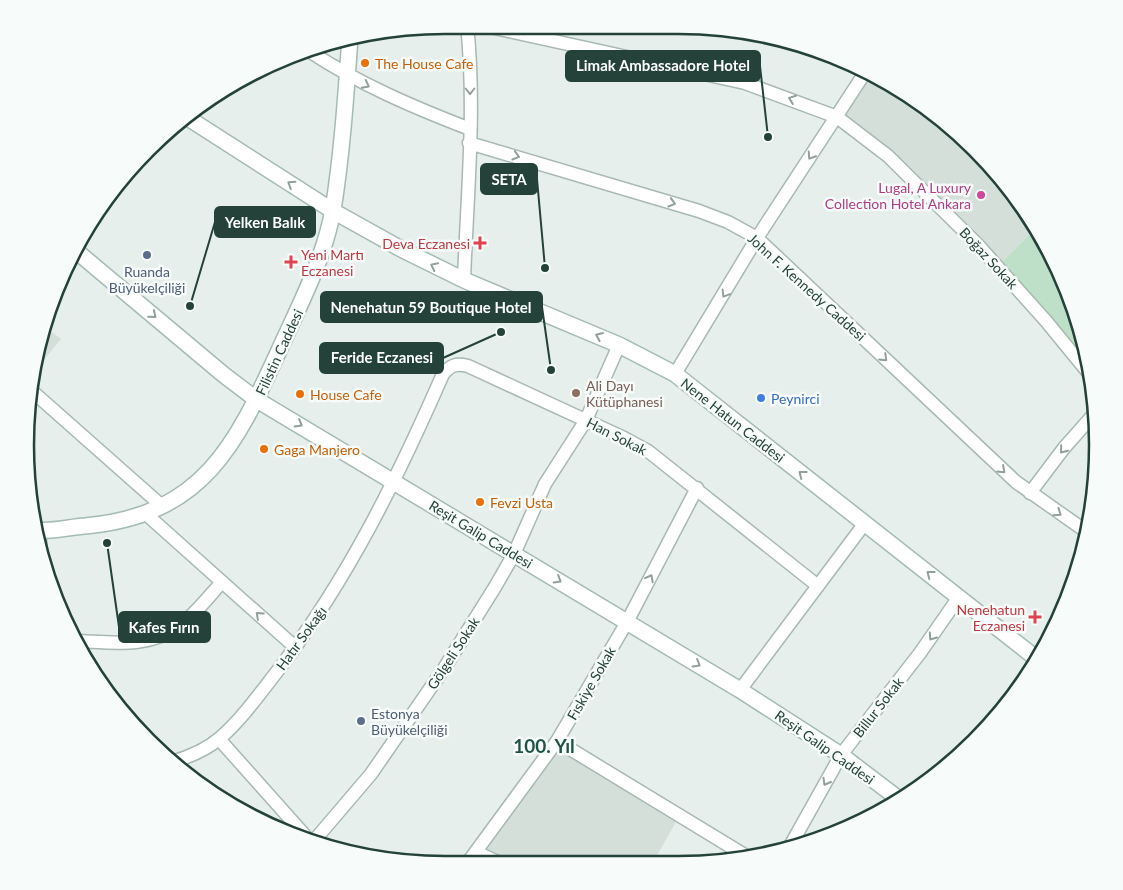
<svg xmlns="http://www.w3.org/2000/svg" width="1123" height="890" font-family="Lato,sans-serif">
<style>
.built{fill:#d4dfda}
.green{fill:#bfe0c8}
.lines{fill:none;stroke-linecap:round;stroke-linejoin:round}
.street-casing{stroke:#a8b8b2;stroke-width:15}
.secondary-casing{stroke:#a4bbb3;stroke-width:18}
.street{stroke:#fff;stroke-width:12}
.secondary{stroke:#fff;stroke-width:15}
.oneway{stroke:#92a09c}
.food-dot{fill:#e8710a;stroke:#f7fbf9;stroke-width:2}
.hotel-dot{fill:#d1479c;stroke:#f7fbf9;stroke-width:2}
.health-dot{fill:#e0444e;stroke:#f7fbf9;stroke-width:2}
.service-dot{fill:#5c6f8a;stroke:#f7fbf9;stroke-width:2}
.education-dot{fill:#8d6e63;stroke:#f7fbf9;stroke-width:2}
.shop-dot{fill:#3f7fe0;stroke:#f7fbf9;stroke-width:2}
.labels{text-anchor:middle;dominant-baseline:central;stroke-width:5;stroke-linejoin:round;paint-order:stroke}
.food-label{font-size:14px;fill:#c56008;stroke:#f7fbf9;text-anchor:start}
.hotel-label{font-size:14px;fill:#b23c85;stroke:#f7fbf9;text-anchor:end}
.health-label{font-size:14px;fill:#be3a42;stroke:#f7fbf9;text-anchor:end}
.street-label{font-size:14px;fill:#24423a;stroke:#f7fbf9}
.service-label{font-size:14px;fill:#4e5e75;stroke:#f7fbf9}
.education-label{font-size:14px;fill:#785e54;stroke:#f7fbf9;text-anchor:start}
.shop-label{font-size:14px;fill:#366cbe;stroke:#f7fbf9;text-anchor:start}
.district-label{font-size:19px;font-weight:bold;fill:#1f5548;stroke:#f7fbf9}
.rim{fill:none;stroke:#24423a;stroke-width:2.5}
.leader{fill:none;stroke:#24423a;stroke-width:2}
.callout-dot{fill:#24423a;stroke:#f7fbf9;stroke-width:2}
.callout{fill:#24423a;stroke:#24423a;stroke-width:2}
.callout-label{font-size:15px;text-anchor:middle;font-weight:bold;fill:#fff}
</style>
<rect width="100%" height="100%" fill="#e6efeb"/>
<!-- built -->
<path class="built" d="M 866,71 L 888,81 L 955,129 L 1036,228 L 997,267 L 837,117 Z
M 45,327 L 61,339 L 38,367 L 36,365 L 39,336 Z
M 557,741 L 680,815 L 652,864 L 504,865 L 476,852 Z"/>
<!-- green -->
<path class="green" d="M 1036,228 L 1042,235 L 1076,310 L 1091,376 L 997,267 Z"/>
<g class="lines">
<defs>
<path id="street" d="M 481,25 L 745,83 L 837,117 L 888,156 L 978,245 L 1046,321 L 1091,376
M 309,51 C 359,84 413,107 470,129
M 469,143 L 699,211 L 728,222 L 757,238 L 1016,482 L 1087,532
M 464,280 C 467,196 476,109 467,25
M 675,374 L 757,238 L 866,71
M 32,391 L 162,506
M 1030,493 L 1064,448 L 1095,413
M 146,514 L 295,647
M 40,531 L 40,556
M 75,641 C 110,642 149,649 179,626 C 195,615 209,596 222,582
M 740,690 L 865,523
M 219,739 L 309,840
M 557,741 L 746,856
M 172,762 C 189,757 206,750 220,738 C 242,719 261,692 279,669 C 349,577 397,479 443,374 C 451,365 456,363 468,366 L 624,438 L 648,451 L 818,586
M 313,842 L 371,774 L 445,667 L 495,587 L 514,554 L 545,484 L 586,420 L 619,345
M 789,848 L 841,755 L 920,653 L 959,597
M 476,852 L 504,865
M 466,865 L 557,741 L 627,622 L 697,488"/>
<path id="secondary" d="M 188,118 L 333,211 L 403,250 L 464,280 L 619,345 L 675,374 L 1037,659
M 75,250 L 224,375 L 257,400 L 740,690 L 841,755 L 900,800
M 36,530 C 52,532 69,527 85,526 C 206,515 237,442 282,344 C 302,300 324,258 333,210 C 342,154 346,95 350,37"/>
</defs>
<!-- street casing -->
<use href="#street" class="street-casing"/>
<!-- secondary casing -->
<use href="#secondary" class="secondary-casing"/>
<!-- street -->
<use href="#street" class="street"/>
<!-- secondary -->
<use href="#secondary" class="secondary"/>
</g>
<!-- one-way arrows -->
<defs><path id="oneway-chevron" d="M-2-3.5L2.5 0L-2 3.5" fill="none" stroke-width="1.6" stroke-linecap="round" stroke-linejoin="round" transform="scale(1.25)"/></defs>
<g class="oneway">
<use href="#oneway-chevron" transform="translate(366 85) rotate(27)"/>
<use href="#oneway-chevron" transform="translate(470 91) rotate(90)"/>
<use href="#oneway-chevron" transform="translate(792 99) rotate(-159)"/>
<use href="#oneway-chevron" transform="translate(516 156) rotate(16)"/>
<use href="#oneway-chevron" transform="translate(811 156) rotate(123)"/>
<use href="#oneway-chevron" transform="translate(291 184) rotate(-147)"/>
<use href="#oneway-chevron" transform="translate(672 203) rotate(17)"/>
<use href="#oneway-chevron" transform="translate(434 266) rotate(-154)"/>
<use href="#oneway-chevron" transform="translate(725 294) rotate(121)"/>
<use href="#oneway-chevron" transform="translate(153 315) rotate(40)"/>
<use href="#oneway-chevron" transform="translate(599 336) rotate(-157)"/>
<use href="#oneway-chevron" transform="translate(884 358) rotate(44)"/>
<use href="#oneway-chevron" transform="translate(299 424) rotate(31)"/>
<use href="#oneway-chevron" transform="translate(1063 450) rotate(129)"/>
<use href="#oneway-chevron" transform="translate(1002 470) rotate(43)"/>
<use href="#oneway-chevron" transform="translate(802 474) rotate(-142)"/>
<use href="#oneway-chevron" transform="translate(1058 513) rotate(35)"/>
<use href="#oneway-chevron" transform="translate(930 574) rotate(-142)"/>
<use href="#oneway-chevron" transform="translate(650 578) rotate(-62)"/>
<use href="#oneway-chevron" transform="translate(558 580) rotate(31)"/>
<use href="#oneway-chevron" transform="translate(259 615) rotate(-138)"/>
<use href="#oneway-chevron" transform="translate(932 637) rotate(125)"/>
<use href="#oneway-chevron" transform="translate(697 664) rotate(31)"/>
<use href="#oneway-chevron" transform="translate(826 782) rotate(120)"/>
</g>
<!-- markers -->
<g class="food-dot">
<circle cx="365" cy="63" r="5"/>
<circle cx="300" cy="394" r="5"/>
<circle cx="264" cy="449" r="5"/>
<circle cx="480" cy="502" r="5"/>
</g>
<circle class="hotel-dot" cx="981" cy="195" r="5"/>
<g class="health-dot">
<path d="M477.5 235.5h5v5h5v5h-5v5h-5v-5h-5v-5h5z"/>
<path d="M288.5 254.5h5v5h5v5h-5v5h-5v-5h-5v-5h5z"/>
<path d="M1032.5 609.5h5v5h5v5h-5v5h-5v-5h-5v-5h5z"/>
</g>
<g class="service-dot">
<circle cx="147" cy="255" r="5"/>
<circle cx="361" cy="721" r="5"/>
</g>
<circle class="education-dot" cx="576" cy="393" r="5"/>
<circle class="shop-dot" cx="761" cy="398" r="5"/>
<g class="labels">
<!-- food labels -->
<g class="food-label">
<text x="375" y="63">The House Cafe</text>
<text x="310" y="394">House Cafe</text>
<text x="274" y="449">Gaga Manjero</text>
<text x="490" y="502">Fevzi Usta</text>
</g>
<!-- hotel labels -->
<g class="hotel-label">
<text x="971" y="187">Lugal, A Luxury<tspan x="971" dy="16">Collection Hotel Ankara</tspan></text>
</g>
<!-- health labels -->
<g class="health-label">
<text x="470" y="243">Deva Eczanesi</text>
<text x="301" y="254" text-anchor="start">Yeni Martı<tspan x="301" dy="16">Eczanesi</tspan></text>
<text x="1025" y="609">Nenehatun<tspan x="1025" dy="16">Eczanesi</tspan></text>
</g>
<!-- street labels -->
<g class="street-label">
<text transform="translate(989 258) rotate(47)">Boğaz Sokak</text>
<text transform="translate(807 287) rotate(42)">John F. Kennedy Caddesi</text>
<text transform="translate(279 352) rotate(-65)">Filistin Caddesi</text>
<text transform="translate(733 420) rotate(38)">Nene Hatun Caddesi</text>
<text transform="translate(617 436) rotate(27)">Han Sokak</text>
<text transform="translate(481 534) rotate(31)">Reşit Galip Caddesi</text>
<text transform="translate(301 638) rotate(-54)">Hatır Sokağı</text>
<text transform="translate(453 653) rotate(-57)">Gölgeli Sokak</text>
<text transform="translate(591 683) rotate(-60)">Fıskiye Sokak</text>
<text transform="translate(878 707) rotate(-52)">Billur Sokak</text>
<text transform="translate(825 747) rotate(35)">Reşit Galip Caddesi</text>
</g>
<!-- service labels -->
<g class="service-label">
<text x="147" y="271">Ruanda<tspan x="147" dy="16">Büyükelçiliği</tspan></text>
<text x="371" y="713" text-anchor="start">Estonya<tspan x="371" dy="16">Büyükelçiliği</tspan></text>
</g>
<!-- education labels -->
<g class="education-label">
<text x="586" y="385">Ali Dayı<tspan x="586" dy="16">Kütüphanesi</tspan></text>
</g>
<!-- shop labels -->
<g class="shop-label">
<text x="771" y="398">Peynirci</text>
</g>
<!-- district labels -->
<g class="district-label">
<text x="544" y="745">100. Yıl</text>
</g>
</g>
<!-- crop -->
<path d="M0 0H1123V890H0ZM445 34H678A411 411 0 0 1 1089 445V445A411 411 0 0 1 678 856H445A411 411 0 0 1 34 445V445A411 411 0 0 1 445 34Z" fill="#f7fbf9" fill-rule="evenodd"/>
<path class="rim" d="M445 34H678A411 411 0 0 1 1089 445V445A411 411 0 0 1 678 856H445A411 411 0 0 1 34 445V445A411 411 0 0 1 445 34Z"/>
<!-- callouts -->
<path class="leader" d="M768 137L760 66M545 268L537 179M190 306L215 222M551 370L542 307M501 332L443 358M107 543L119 627"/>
<g class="callout-dot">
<circle cx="768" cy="137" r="5"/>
<circle cx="545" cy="268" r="5"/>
<circle cx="190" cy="306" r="5"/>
<circle cx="551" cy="370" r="5"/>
<circle cx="501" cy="332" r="5"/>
<circle cx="107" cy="543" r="5"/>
</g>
<g class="callout">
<rect x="566" y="51" width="194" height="30" rx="5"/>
<rect x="481" y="164" width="56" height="30" rx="5"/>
<rect x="215" y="207" width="100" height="30" rx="5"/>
<rect x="321" y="292" width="221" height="30" rx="5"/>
<rect x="320" y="343" width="123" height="30" rx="5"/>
<rect x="119" y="612" width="91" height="30" rx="5"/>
</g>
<g class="callout-label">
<text x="663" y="71">Limak Ambassadore Hotel</text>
<text x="509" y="185">SETA</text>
<text x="265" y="228">Yelken Balık</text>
<text x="431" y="313">Nenehatun 59 Boutique Hotel</text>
<text x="382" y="363">Feride Eczanesi</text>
<text x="164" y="633">Kafes Fırın</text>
</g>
</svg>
